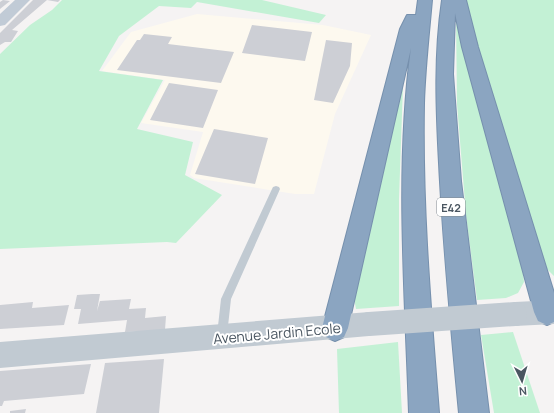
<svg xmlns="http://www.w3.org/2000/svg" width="554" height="413" font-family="Manrope,sans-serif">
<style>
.commercial{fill:#fdf9ef}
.green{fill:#c3f1d5}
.building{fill:#cdcfd5}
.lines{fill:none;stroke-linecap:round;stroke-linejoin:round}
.motorway-casing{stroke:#7690ad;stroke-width:2}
.service{fill:#c1cad2;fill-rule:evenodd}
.tertiary{fill:#c1cad2;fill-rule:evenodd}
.secondary{fill:#c1cbd6;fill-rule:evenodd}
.motorway{fill:#8ba5c1;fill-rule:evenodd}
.tertiary-bridge{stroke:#c1cad2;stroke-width:24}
.labels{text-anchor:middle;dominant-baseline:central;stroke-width:4;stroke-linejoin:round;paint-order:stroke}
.shield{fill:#fff;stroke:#808990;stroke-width:1}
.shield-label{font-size:11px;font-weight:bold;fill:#4a5661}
.near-street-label{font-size:14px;fill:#4a5661;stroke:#fff}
</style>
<rect width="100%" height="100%" fill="#f5f3f3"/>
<!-- commercial -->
<path class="commercial" d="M 197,14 L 323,25 L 371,35 L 335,114 L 314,194 L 295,194 L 194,178 L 190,175 L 203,132 L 141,123 L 165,80 L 102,71 L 131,32 Z"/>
<!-- green -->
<path class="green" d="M 62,0 L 262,0 L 326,15 L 319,23 L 197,2 L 191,8 L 159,6 L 119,36 L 99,71 L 163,80 L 137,129 L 193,142 L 185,175 L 222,195 L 176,243 L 167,242 L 0,249 L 0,54 L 30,25 L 52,10 Z
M 466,0 L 554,0 L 554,276 L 541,263 L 466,11 Z
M 456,19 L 522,264 L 524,282 L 518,293 L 506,298 L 477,300 L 466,215 L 457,104 Z
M 403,86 L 399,199 L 399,306 L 356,309 L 354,298 L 396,109 Z
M 513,332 L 540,413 L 494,413 L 481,335 Z
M 398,342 L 402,413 L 339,413 L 337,349 Z"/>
<!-- building -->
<path class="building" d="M 3,0 L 10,1 L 0,9 L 0,2 Z
M 33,0 L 60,0 L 58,2 L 47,0 L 12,30 L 18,31 L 11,42 L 5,42 L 0,45 L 0,33 Z
M 252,25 L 312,32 L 305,61 L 242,53 Z
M 144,34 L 172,37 L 168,44 L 234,52 L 221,83 L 117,70 L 137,40 L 140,40 Z
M 326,40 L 352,43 L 350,66 L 333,103 L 314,100 Z
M 169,83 L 218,90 L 203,128 L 150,120 Z
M 214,129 L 268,138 L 255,184 L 195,174 Z
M 92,294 L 100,294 L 97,311 L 100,301 L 131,299 L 129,309 L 146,308 L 145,318 L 166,316 L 165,330 L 125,332 L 127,320 L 78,324 L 81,309 L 74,309 L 77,295 Z
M 33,302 L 32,308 L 69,305 L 64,325 L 0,329 L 0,305 Z
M 164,359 L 159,413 L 96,413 L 105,363 Z
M 91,364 L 84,394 L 4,401 L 2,406 L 0,406 L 0,371 Z
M 26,409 L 25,413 L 10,413 L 10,411 Z"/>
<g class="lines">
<defs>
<path id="motorway" d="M 418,0 L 432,0 C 429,34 425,69 424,103 C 422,207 431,310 439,413 L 409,413 C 405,292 395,168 411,48 L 348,328 L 344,337 L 335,341 L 326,337 L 322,328 L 400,29 L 407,15 L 416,15 Z
M 442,0 L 466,0 L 478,47 L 554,293 L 554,322 L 547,325 L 538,321 L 534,312 L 462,47 L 455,13 L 453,74 L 461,181 L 489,413 L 459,413 C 451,330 443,246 439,163 C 436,108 434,54 442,0 Z"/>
</defs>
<!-- motorway casing -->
<use href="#motorway" class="motorway-casing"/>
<!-- service -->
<path class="service" d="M 276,186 L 279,187 L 280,189 L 231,299 L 227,335 L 225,338 L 222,340 L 219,338 L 217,335 L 221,299 L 272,189 L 273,187 Z"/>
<!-- tertiary -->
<path class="tertiary" d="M 554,300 L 554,324 L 515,326 L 507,322 L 503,314 L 507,306 L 515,302 Z
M 369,312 L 378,315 L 381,324 L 378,333 L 369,336 L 0,368 L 0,342 Z"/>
<!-- secondary -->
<path class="secondary" d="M 15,0 L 30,0 L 5,25 L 0,26 L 0,14 Z"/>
<!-- motorway -->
<use href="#motorway" class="motorway"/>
<!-- tertiary-bridge -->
<path class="tertiary-bridge" d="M 369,324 L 515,314"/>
</g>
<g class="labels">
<!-- shield labels -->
<rect class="shield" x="437" y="198" width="28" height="18" rx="3"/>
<g class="shield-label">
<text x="451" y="207">E42</text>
</g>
<!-- near-street labels -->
<g class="near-street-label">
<text transform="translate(277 333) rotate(-5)">Avenue Jardin Ecole</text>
</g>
</g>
<!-- north arrow -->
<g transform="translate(522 381) rotate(175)" stroke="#ffffff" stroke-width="3" paint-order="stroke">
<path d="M0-3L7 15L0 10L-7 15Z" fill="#4a5661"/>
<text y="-6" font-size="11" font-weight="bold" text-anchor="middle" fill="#4a5661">N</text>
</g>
</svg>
